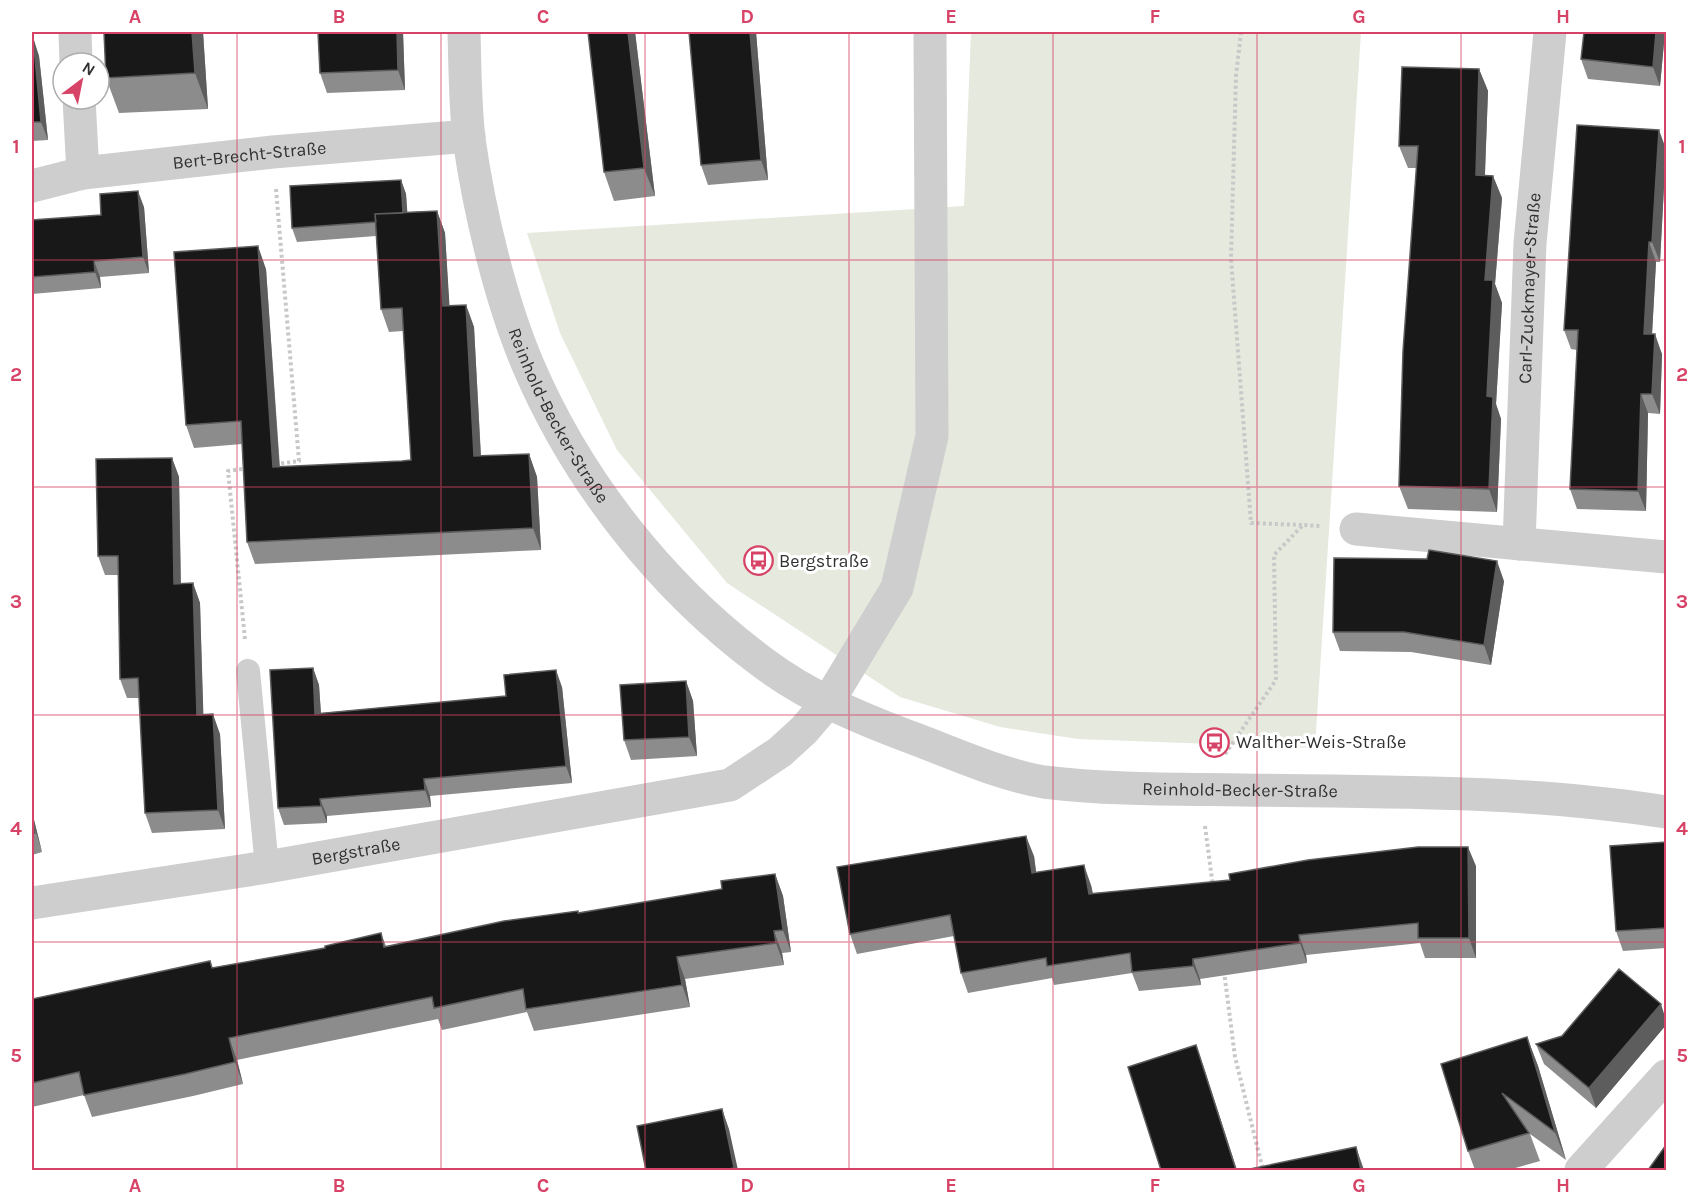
<svg xmlns="http://www.w3.org/2000/svg" width="1698" height="1202" font-family="Karla,sans-serif">
<style>
.green{fill:#e6e9dd}
.lines{fill:none;stroke-linecap:round;stroke-linejoin:round}
.path{stroke:#c8c8c8;stroke-width:4;stroke-dasharray:3 3;stroke-linecap:butt}
.service{stroke:#cecece;stroke-width:24}
.minor{stroke:#cecece;stroke-width:33}
.wall{fill:#8c8c8c}
.shaded-wall{fill:#5d5d5d}
.building{fill:#181818;stroke:#5d5d5d;stroke-width:1.5}
.grid{fill:none;stroke:#d74366;stroke-width:1.5;stroke-opacity:0.55}
.labels{text-anchor:middle;dominant-baseline:central;stroke-width:6;stroke-linejoin:round;paint-order:stroke}
.street-label{font-size:18px;fill:#313131;stroke:#fff}
.poi-label{font-size:18px;fill:#313131;stroke:#fff;text-anchor:start}
.neatline{fill:none;stroke:#d74366;stroke-width:2}
.grid-label{font-size:20px;text-anchor:middle;font-weight:bold;fill:#d74366}
</style>
<rect width="100%" height="100%" fill="#fff"/>
<!-- green -->
<path class="green" d="M 971,32 L 1361,32 L 1315,748 L 1078,739 L 1000,727 L 900,697 L 727,583 L 617,450 L 560,333 L 527,233 L 964,206 Z"/>
<g class="lines">
<!-- path -->
<path class="path" d="M 1241,32 L 1236,76 L 1231,259 L 1251,523 L 1303,525
M 276,189 L 299,461 L 277,464
M 245,639 L 228,471 L 249,468
M 1225,754 L 1276,680 L 1274,555 L 1303,525 L 1320,526
M 1205,826 L 1213,887
M 1224,971 L 1235,1057 L 1263,1170"/>
<!-- service -->
<path class="service" d="M 248,671 L 267,867"/>
<!-- minor -->
<g class="minor">
<path d="M 75,32 L 76,63"/>
<path id="s1" d="M 464,32 C 465,67 465,104 469,139 C 479,210 500,299 528,365 C 577,480 661,587 762,662 C 808,697 864,720 918,740 C 955,754 1005,776 1044,782 C 1110,790 1176,789 1243,790 C 1384,792 1527,790 1666,812"/>
<path d="M 79,99 L 83,173"/>
<path id="s2" d="M 32,186 L 83,173 L 273,152 L 469,136"/>
<path d="M 1356,529 L 1666,557"/>
<path id="s3" d="M 1519,544 L 1530,243 L 1550,32"/>
<path id="s4" d="M 32,903 L 267,867 L 730,785 L 780,752 L 804,730 L 828,702 L 897,588 L 932,436 L 930,32"/>
<path d="M 1581,1170 L 1666,1076"/>
</g>
</g>
<!-- wall -->
<path class="wall" d="M 104,32 L 203,32 L 208,109 L 119,113 L 106,78 Z
M 318,32 L 403,32 L 405,90 L 327,93 L 320,73 Z
M 635,32 L 655,196 L 614,201 L 604,172 Z
M 756,32 L 768,180 L 708,185 L 701,165 Z
M 1584,32 L 1665,32 L 1660,86 L 1588,79 L 1581,59 Z
M 32,37 L 39,56 L 48,140 L 32,141 Z
M 1479,69 L 1488,91 L 1485,175 L 1493,176 L 1502,198 L 1495,284 L 1502,303 L 1496,404 L 1501,419 L 1497,512 L 1408,509 L 1399,486 L 1417,168 L 1408,168 L 1399,146 Z
M 1666,149 L 1660,262 L 1656,262 L 1652,334 L 1662,354 L 1660,414 L 1648,413 L 1646,511 L 1577,509 L 1570,489 L 1577,350 L 1571,349 L 1564,330 Z
M 401,180 L 406,194 L 407,212 L 437,211 L 445,233 L 449,306 L 466,305 L 474,327 L 481,456 L 529,454 L 537,477 L 541,550 L 255,564 L 247,542 L 242,444 L 194,448 L 186,425 L 266,269 L 280,467 L 402,461 L 411,460 L 403,331 L 389,332 L 381,309 L 376,236 L 297,242 L 292,228 Z
M 144,207 L 149,273 L 100,277 L 101,288 L 32,294 L 32,220 L 101,215 Z
M 172,458 L 179,477 L 181,583 L 193,583 L 200,603 L 203,715 L 220,734 L 225,829 L 152,833 L 145,813 L 139,698 L 127,698 L 120,679 L 118,575 L 105,575 L 98,556 Z
M 1427,559 L 1504,581 L 1491,665 L 1411,652 L 1340,651 L 1333,632 Z
M 313,668 L 319,685 L 321,713 L 506,696 L 562,687 L 572,783 L 430,796 L 431,807 L 327,816 L 327,823 L 284,825 L 278,808 Z
M 686,681 L 693,701 L 697,756 L 631,760 L 624,740 Z
M 32,812 L 42,852 L 32,855 Z
M 1666,842 L 1666,948 L 1623,951 L 1616,931 Z
M 1034,856 L 1036,873 L 1091,885 L 1093,893 L 1476,866 L 1476,958 L 1425,958 L 1420,943 L 1306,955 L 1307,963 L 1200,979 L 1201,985 L 1139,991 L 1132,973 L 1054,985 L 1052,978 L 968,993 L 961,973 L 954,936 L 857,954 L 850,934 Z
M 775,874 L 783,896 L 791,952 L 782,953 L 784,965 L 685,979 L 690,1007 L 534,1031 L 527,1012 L 442,1030 L 438,1019 L 237,1060 L 243,1084 L 193,1096 L 92,1117 L 84,1095 L 32,1107 L 32,999 L 325,948 L 381,933 L 386,946 L 722,889 Z
M 1666,1020 L 1666,1025 L 1596,1108 L 1544,1064 L 1536,1044 Z
M 1527,1037 L 1538,1066 L 1566,1160 L 1530,1134 L 1540,1161 L 1508,1170 L 1475,1170 L 1468,1151 Z"/>
<!-- shaded-wall -->
<path class="shaded-wall" d="M 192,32 L 203,32 L 208,109 L 195,73 Z
M 397,32 L 403,32 L 405,90 L 398,70 Z
M 628,32 L 635,32 L 655,196 L 644,168 Z
M 750,32 L 756,32 L 768,180 L 761,160 Z
M 1656,32 L 1665,32 L 1660,86 L 1653,67 Z
M 33,37 L 39,56 L 48,140 L 41,122 Z
M 1479,69 L 1488,91 L 1484,197 L 1476,175 Z
M 1659,130 L 1666,149 L 1660,262 L 1652,242 Z
M 1493,176 L 1502,198 L 1495,284 L 1502,303 L 1496,404 L 1501,419 L 1497,512 L 1489,489 L 1487,396 L 1485,280 Z
M 401,180 L 406,194 L 409,234 L 404,221 Z
M 138,191 L 144,207 L 149,273 L 143,257 Z
M 437,211 L 445,233 L 451,329 L 443,306 Z
M 1649,242 L 1656,262 L 1651,353 L 1644,334 Z
M 258,246 L 266,269 L 281,489 L 273,467 Z
M 94,261 L 100,277 L 101,288 L 95,272 Z
M 466,305 L 474,327 L 482,479 L 474,456 Z
M 1655,334 L 1662,354 L 1660,414 L 1652,394 Z
M 1641,394 L 1648,413 L 1646,511 L 1638,491 Z
M 529,454 L 537,477 L 541,550 L 533,528 Z
M 172,458 L 179,477 L 181,603 L 174,584 Z
M 1497,561 L 1504,581 L 1491,665 L 1484,645 Z
M 193,583 L 200,603 L 204,734 L 197,715 Z
M 313,668 L 319,685 L 322,731 L 315,714 Z
M 556,670 L 562,687 L 572,783 L 566,766 Z
M 686,681 L 693,701 L 697,756 L 689,737 Z
M 213,714 L 220,734 L 225,829 L 218,810 Z
M 424,779 L 430,796 L 431,807 L 425,790 Z
M 320,799 L 327,816 L 327,823 L 321,806 Z
M 32,812 L 42,852 L 32,819 Z
M 1026,836 L 1034,856 L 1039,893 L 1032,873 Z
M 1468,847 L 1476,866 L 1476,958 L 1469,938 Z
M 1084,865 L 1091,885 L 1096,913 L 1089,894 Z
M 775,874 L 783,896 L 791,952 L 783,930 Z
M 774,931 L 782,953 L 784,965 L 776,943 Z
M 1299,935 L 1306,955 L 1307,963 L 1300,943 Z
M 677,957 L 685,979 L 690,1007 L 682,985 Z
M 1193,959 L 1200,979 L 1201,985 L 1193,966 Z
M 1661,1004 L 1666,1020 L 1666,1025 L 1596,1108 L 1589,1088 Z
M 1527,1037 L 1538,1066 L 1566,1160 L 1555,1132 Z
M 229,1038 L 237,1060 L 243,1084 L 235,1062 Z
M 1196,1045 L 1204,1068 L 1237,1170 L 1236,1170 Z
M 722,1109 L 729,1129 L 738,1170 L 735,1170 L 734,1168 Z
M 1356,1147 L 1364,1170 L 1361,1170 Z"/>
<!-- building -->
<path class="building" d="M 104,32 L 192,32 L 195,73 L 106,78 Z
M 318,32 L 397,32 L 398,70 L 320,73 Z
M 588,32 L 628,32 L 644,168 L 604,172 Z
M 689,32 L 750,32 L 761,160 L 701,165 Z
M 1584,32 L 1656,32 L 1653,67 L 1581,59 Z
M 33,37 L 41,122 L 32,122 L 32,37 Z
M 1402,67 L 1479,69 L 1476,175 L 1493,176 L 1485,280 L 1493,280 L 1487,396 L 1493,397 L 1489,489 L 1399,486 L 1403,351 L 1418,146 L 1399,146 Z
M 1577,125 L 1659,130 L 1652,242 L 1649,242 L 1644,334 L 1655,334 L 1652,394 L 1641,394 L 1638,491 L 1570,489 L 1578,330 L 1564,330 Z
M 401,180 L 403,213 L 375,214 L 376,222 L 292,228 L 290,186 Z
M 138,191 L 143,257 L 94,261 L 95,272 L 32,277 L 32,220 L 101,215 L 100,194 Z
M 437,211 L 443,306 L 466,305 L 474,456 L 529,454 L 533,528 L 247,542 L 241,421 L 186,425 L 174,252 L 258,246 L 273,467 L 402,461 L 411,460 L 402,308 L 381,309 L 375,214 Z
M 172,458 L 174,584 L 193,583 L 197,715 L 213,714 L 218,810 L 145,813 L 138,678 L 120,679 L 118,556 L 98,556 L 96,459 Z
M 1429,550 L 1497,561 L 1484,645 L 1404,632 L 1333,632 L 1334,558 L 1427,559 Z
M 313,668 L 315,714 L 506,696 L 504,675 L 556,670 L 566,766 L 424,779 L 425,790 L 320,799 L 321,806 L 278,808 L 270,670 Z
M 686,681 L 689,737 L 624,740 L 620,685 Z
M 32,819 L 35,833 L 32,834 Z
M 1026,836 L 1032,873 L 1084,865 L 1089,894 L 1230,880 L 1229,874 L 1308,860 L 1418,847 L 1468,847 L 1469,938 L 1418,938 L 1418,923 L 1299,935 L 1300,943 L 1193,959 L 1193,966 L 1132,972 L 1130,953 L 1047,966 L 1046,958 L 961,973 L 950,915 L 850,934 L 837,867 Z
M 1666,842 L 1666,928 L 1616,931 L 1610,846 Z
M 775,874 L 783,930 L 774,931 L 776,943 L 677,957 L 682,985 L 526,1009 L 523,989 L 434,1008 L 432,997 L 229,1038 L 235,1062 L 185,1074 L 84,1095 L 79,1072 L 32,1083 L 32,999 L 210,961 L 212,968 L 325,948 L 325,946 L 381,933 L 384,947 L 504,921 L 578,911 L 578,913 L 722,889 L 721,881 Z
M 1619,969 L 1661,1004 L 1589,1088 L 1536,1044 L 1562,1036 Z
M 1527,1037 L 1555,1132 L 1502,1093 L 1529,1133 L 1468,1151 L 1441,1064 Z
M 1196,1045 L 1236,1170 L 1161,1170 L 1128,1067 Z
M 722,1109 L 734,1168 L 723,1170 L 646,1170 L 637,1126 Z
M 1666,1145 L 1666,1170 L 1648,1170 Z
M 1356,1147 L 1361,1170 L 1245,1170 Z"/>
<!-- grid -->
<path class="grid" d="M 237,32 L 237,1170M 441,32 L 441,1170M 645,32 L 645,1170M 849,32 L 849,1170M 1053,32 L 1053,1170M 1257,32 L 1257,1170M 1461,32 L 1461,1170M 32,260 L 1666,260M 32,487 L 1666,487M 32,715 L 1666,715M 32,942 L 1666,942"/>
<!-- icons -->
<defs>
<symbol id="bus-ring" viewBox="-11 -11 22 22"><circle r="9.5" fill="#fff" stroke="#d74366" stroke-width="1.5"/><path d="M-5-6H5V4H4V6H2V4H-2V6H-4V4H-5ZM-3.5-4V0h7V-4ZM-3.5 1.2v1.5H-2V1.2ZM2 1.2v1.5H3.5V1.2Z" fill="#d74366"/></symbol>
</defs>
<g fill-rule="evenodd">
<use href="#bus-ring" x="742" y="544" width="33" height="33"/>
<use href="#bus-ring" x="1198" y="726" width="33" height="33"/>
</g>
<g class="labels">
<!-- street labels -->
<g class="street-label">
<text stroke="none"><textPath href="#s2" startOffset="220">Bert-Brecht-Straße</textPath></text>
<text stroke="none"><textPath href="#s3" startOffset="256">Carl-Zuckmayer-Straße</textPath></text>
<text stroke="none"><textPath href="#s1" startOffset="400">Reinhold-Becker-Straße</textPath></text>
<text stroke="none"><textPath href="#s1" startOffset="1228">Reinhold-Becker-Straße</textPath></text>
<text stroke="none"><textPath href="#s4" startOffset="328">Bergstraße</textPath></text>
</g>
<!-- poi labels -->
<g class="poi-label">
<text x="779" y="561">Bergstraße</text>
<text x="1236" y="742">Walther-Weis-Straße</text>
</g>
</g>
<!-- border -->
<rect width="1698" height="1202" fill="none" stroke="#ffffff" stroke-width="66"/>
<!-- north arrow -->
<g transform="translate(81 81) rotate(32)"><circle r="28" fill="#ffffff" stroke="#adadad" stroke-width="1.5"/>
<path d="M0-4.5L10 22L0 15L-10 22Z" fill="#d74366"/>
<text y="-9" font-size="16" font-weight="bold" text-anchor="middle" fill="#313131">N</text>
</g>
<rect x="33" y="33" width="1632" height="1136" class="neatline"/>
<g class="grid-label">
<text x="135" y="23">A</text>
<text x="339" y="23">B</text>
<text x="543" y="23">C</text>
<text x="747" y="23">D</text>
<text x="951" y="23">E</text>
<text x="1155" y="23">F</text>
<text x="1359" y="23">G</text>
<text x="1563" y="23">H</text>
<text x="16" y="153">1</text>
<text x="1682" y="153">1</text>
<text x="16" y="381">2</text>
<text x="1682" y="381">2</text>
<text x="16" y="608">3</text>
<text x="1682" y="608">3</text>
<text x="16" y="835">4</text>
<text x="1682" y="835">4</text>
<text x="16" y="1062">5</text>
<text x="1682" y="1062">5</text>
<text x="135" y="1192">A</text>
<text x="339" y="1192">B</text>
<text x="543" y="1192">C</text>
<text x="747" y="1192">D</text>
<text x="951" y="1192">E</text>
<text x="1155" y="1192">F</text>
<text x="1359" y="1192">G</text>
<text x="1563" y="1192">H</text>
</g>
</svg>
